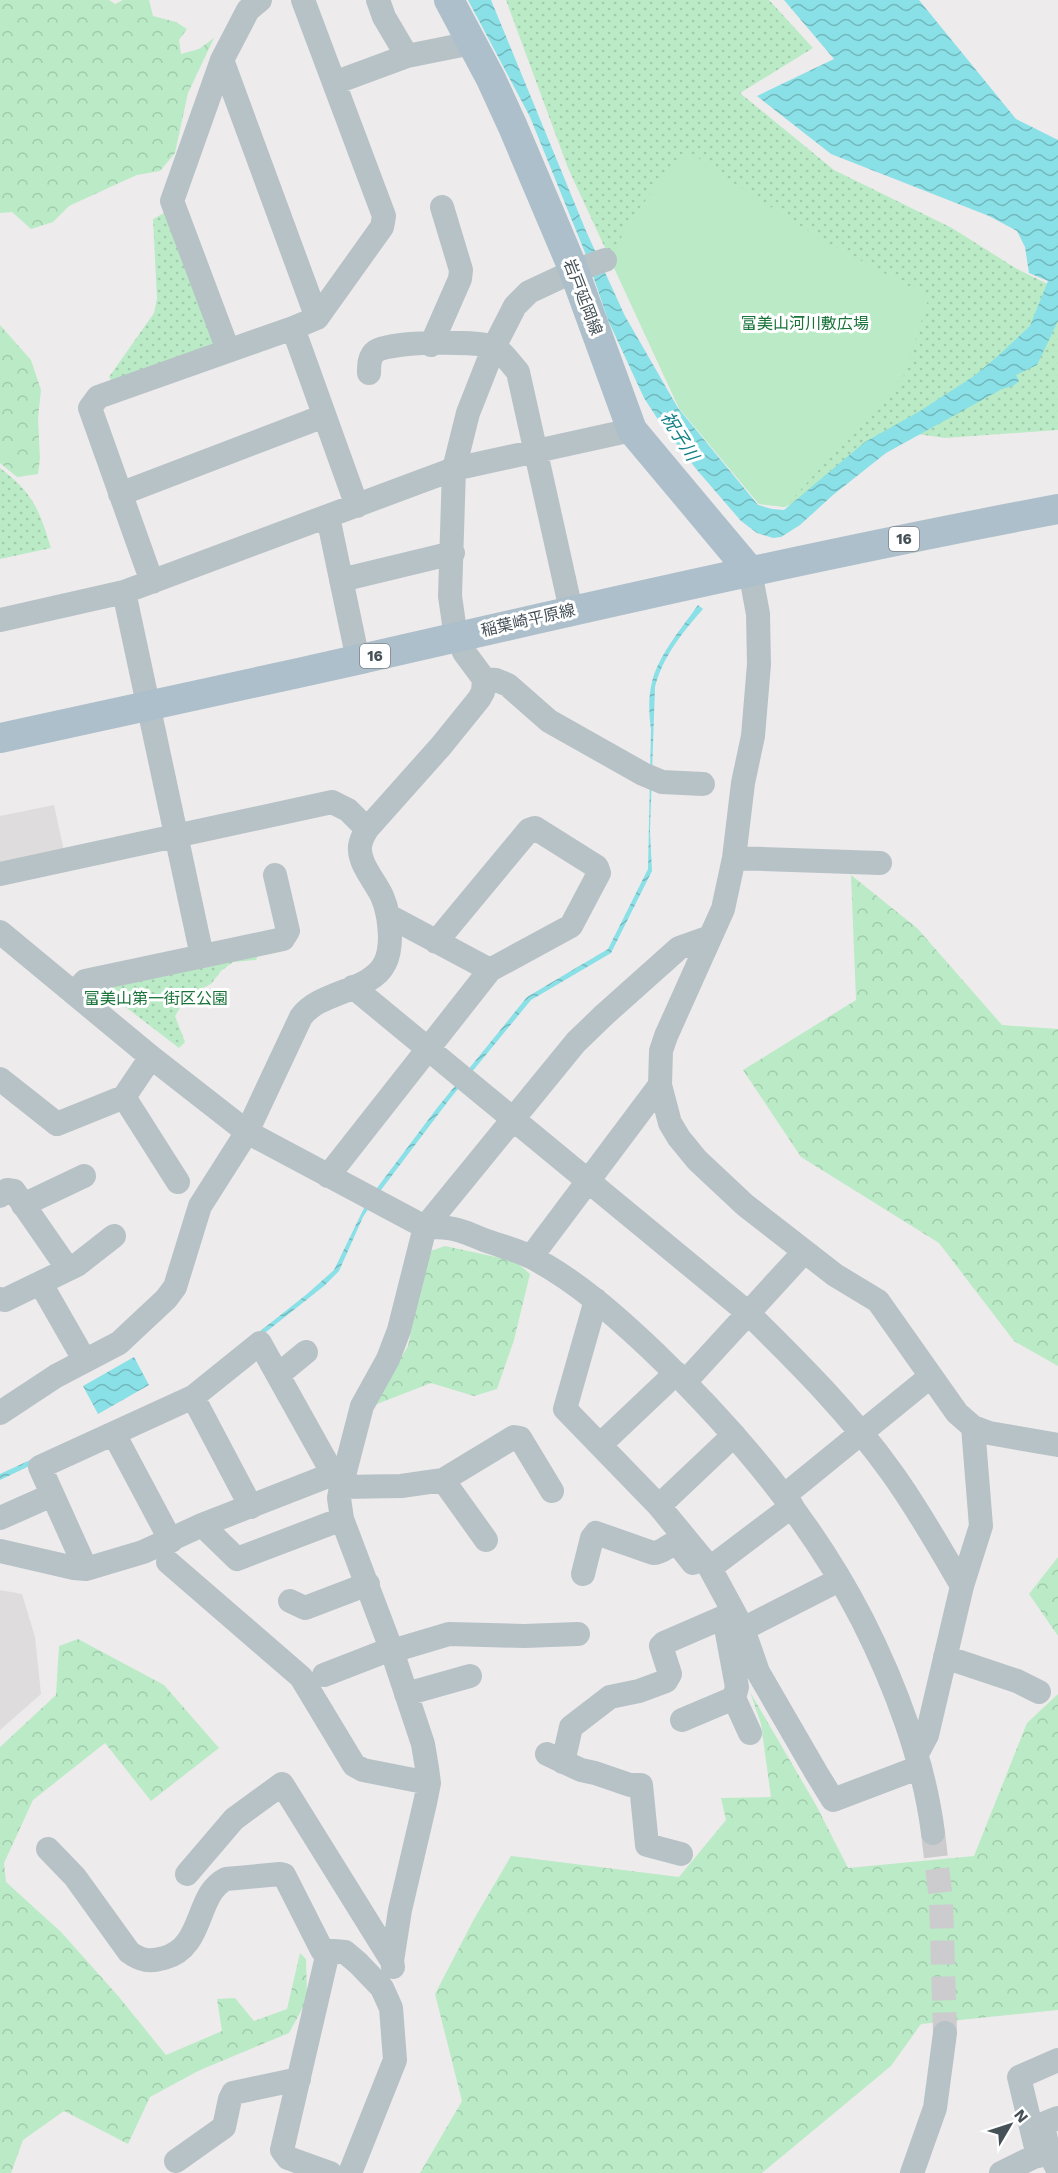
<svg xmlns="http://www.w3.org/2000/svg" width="1058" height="2173" font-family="'Work Sans','Noto Sans JP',sans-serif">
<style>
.education{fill:#dfdcdd}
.forest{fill:url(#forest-crowns)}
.park{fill:url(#park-dots)}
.garden{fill:#baebc6}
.water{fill:url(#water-waves)}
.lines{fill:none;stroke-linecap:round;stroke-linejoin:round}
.minor-tunnel{stroke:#ccccce;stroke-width:24;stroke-dasharray:24 12;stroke-linecap:butt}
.minor{stroke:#b7c2c7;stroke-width:24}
.major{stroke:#acbfca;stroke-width:30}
.labels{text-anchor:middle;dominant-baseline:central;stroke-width:6;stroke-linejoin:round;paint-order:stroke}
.shield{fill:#fff;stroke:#7d8589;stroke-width:1.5}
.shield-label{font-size:15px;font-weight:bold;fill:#455157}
.street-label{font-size:16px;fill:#455157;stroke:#fff}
.park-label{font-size:16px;fill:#1a743a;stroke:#fff}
.water-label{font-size:18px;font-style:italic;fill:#138087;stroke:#fff}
</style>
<defs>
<pattern id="forest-crowns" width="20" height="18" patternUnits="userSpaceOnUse" patternTransform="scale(1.5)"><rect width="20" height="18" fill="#baebc6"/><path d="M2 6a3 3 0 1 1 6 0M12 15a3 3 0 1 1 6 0" fill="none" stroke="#a1cbac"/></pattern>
<pattern id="park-dots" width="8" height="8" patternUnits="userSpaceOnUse" patternTransform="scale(1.5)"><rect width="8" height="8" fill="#baebc6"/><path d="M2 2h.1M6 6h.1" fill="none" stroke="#a1cbac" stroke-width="1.8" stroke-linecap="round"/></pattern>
<pattern id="water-waves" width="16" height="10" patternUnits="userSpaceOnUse" patternTransform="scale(1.5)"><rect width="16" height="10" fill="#89e0e6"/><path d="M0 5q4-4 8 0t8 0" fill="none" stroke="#72b8bd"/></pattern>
</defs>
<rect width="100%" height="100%" fill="#eeebec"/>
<!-- education -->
<path class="education" d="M 54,805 L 64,851 L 0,866 L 0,816 Z
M 0,1590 L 22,1594 L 35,1637 L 41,1694 L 0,1730 Z"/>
<!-- forest -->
<path class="forest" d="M 0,0 L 109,0 L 115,4 L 123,0 L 149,0 L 153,16 L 176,22 L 187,29 L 179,40 L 181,54 L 199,49 L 214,38 L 188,93 L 175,153 L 160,171 L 137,175 L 119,183 L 69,206 L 53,222 L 31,229 L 12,212 L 0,213 Z
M 0,325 L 31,360 L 41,390 L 38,418 L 40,458 L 38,474 L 17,477 L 0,463 Z
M 851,875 L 917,928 L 1002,1025 L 1058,1029 L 1058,1366 L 1014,1341 L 939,1243 L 801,1157 L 743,1070 L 856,1000 Z
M 445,1246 L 515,1261 L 530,1274 L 514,1340 L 497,1389 L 474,1396 L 431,1383 L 372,1406 L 408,1346 L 428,1252 Z
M 1058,1557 L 1058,1636 L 1029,1594 Z
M 78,1639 L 164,1685 L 219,1748 L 151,1801 L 105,1743 L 33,1800 L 4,1863 L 6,1882 L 61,1932 L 119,1997 L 166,2055 L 222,2031 L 217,1999 L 235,1998 L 254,2021 L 287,2009 L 300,1953 L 306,1959 L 307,2000 L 289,2033 L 200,2070 L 150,2097 L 128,2144 L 64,2111 L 23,2140 L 11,2173 L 0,2173 L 0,1747 L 56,1695 L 59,1646 Z
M 750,1692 L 816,1805 L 848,1868 L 974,1856 L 1027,1723 L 1058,1694 L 1058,2010 L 921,2024 L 891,2066 L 762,2173 L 420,2173 L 462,2101 L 435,1994 L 474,1919 L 511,1856 L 679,1877 L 726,1820 L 721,1798 L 771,1797 L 761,1724 Z"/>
<!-- park -->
<path class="park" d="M 506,0 L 769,0 L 813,48 L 740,93 L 834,170 L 952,228 L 1017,269 L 1058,289 L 1058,430 L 945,438 L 910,433 L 843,481 L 785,507 L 759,504 L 679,408 L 568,168 Z
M 166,212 L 219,346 L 114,384 L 109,377 L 154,313 L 157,299 L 153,219 Z
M 0,468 C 33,493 39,509 51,548 L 0,559 Z
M 260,951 L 256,960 L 233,962 L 221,971 L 211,984 L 188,995 L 175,1016 L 185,1042 L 179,1048 L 106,992 L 107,982 Z"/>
<!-- garden -->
<path class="garden" d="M 686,149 L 724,177 L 826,242 L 929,297 L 905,374 L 785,507 L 759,504 L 679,408 L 611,261 L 627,224 Z"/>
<!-- water -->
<path class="water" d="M 468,0 L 491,0 L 586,231 L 625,316 L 678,408 L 758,505 L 772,509 L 784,510 L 865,442 L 920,411 L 974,376 L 999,355 L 1030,326 L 1048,281 L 1029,273 L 1025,247 L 1017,231 L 989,216 L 831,154 L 757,96 L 834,59 L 784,0 L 919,0 L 1016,119 L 1058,140 L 1058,321 L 1037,365 L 1016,375 L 1019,381 L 1013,386 L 1002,389 L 886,453 L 833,495 L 800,525 L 781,537 L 773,538 L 757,533 L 741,521 L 697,470 L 661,424 L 644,398 L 608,320 L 586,255 L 530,117 Z
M 698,605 L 703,609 C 682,633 663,656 655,687 L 650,831 L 652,871 L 611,953 L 531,1000 L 449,1100 L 378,1194 L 363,1217 L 339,1271 L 324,1286 L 199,1385 L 0,1480 L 0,1474 L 182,1390 L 200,1379 L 307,1294 L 334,1270 L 365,1206 L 374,1192 L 437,1108 L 527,997 L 608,949 L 648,869 L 651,729 C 649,714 648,698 652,682 C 659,654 682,628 698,605 Z
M 134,1357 L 149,1385 L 98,1414 L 83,1386 Z"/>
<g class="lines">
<!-- minor-tunnel -->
<path class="minor-tunnel" d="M 933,1833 L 941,1900 L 945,2033"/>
<!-- minor -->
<path class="minor" d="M 303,0 L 384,216 L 382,227 L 317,318 L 293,328 L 357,506
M 378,0 L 384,17 L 407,56
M 222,60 L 317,318
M 334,83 L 407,56 L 472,43
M 431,345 L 460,279 L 461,270 L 442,207
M 228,350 L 172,201 L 222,60 L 248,10 L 260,0
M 369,373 C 369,365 369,356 376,351 C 390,341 474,341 491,346 C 501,349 511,364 518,372 L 571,610
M 120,494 L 324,416
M 328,517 L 358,660
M 750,571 L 758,614 L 759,664 L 753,736 L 743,783 L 734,858 L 723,909 L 666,1036 L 661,1051 L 660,1085 L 670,1123 L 679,1138 L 697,1160 L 745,1205 L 835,1275 L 878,1301 L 957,1413 L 973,1427 L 981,1526 L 962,1586 L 927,1735 L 917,1754
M 341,580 L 453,553
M 152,582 L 90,408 L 98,397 L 293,328
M 124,592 L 202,956
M 0,620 L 124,592 L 454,469 L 632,430
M 484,679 L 496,680 L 508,685 L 549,721 L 643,774 L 662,782 L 703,784
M 734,858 L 880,863
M 0,874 L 332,802 L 348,810 L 367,829
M 389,916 L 490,970
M 0,932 L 151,1057 L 247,1132 L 425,1227 C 432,1227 440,1227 448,1228 C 462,1229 477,1238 490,1242 C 504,1247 520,1251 533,1258 C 578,1282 617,1317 654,1352 C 736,1431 810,1518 862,1619 C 895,1684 924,1761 933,1833
M 353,987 L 747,1312 C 799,1363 850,1414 892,1473 C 918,1509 940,1548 962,1586
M 74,993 L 85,981 L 283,939 L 288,931 L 275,875
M 0,1079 L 57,1124 L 124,1097 L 151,1057
M 124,1097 L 178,1182
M 328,1176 L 490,970 L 571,926 L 599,873 L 597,867 L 535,828 L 529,830 L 436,942
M 0,1196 L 7,1190 L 14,1191 L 68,1269
M 23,1205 L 84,1176
M 531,1257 L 660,1085
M 41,1284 L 85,1361
M 0,1299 L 5,1300 L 77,1265 L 114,1236
M 596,1300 L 565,1409 L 659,1506 L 710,1568 L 743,1629 L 758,1672 L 817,1774 L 833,1800 L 920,1767
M 260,1343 L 333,1474 L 202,1525 L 143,1552 L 86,1569 L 40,1467 L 193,1397 Z
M 278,1375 L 306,1352
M 685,1382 L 804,1252
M 193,1397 L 251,1507
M 0,1413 L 56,1376 L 119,1343 L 166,1299 L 175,1287 L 200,1206 L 247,1132 L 301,1017 C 319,991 371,992 385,963 C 389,955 390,945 390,936 C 389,921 388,910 382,896 C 375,881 358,863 360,846 C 361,839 364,834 367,829 L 441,746 L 479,699 L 483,692 L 484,679 L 464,652 L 454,624 L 450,596 L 454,469 L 468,413 L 494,347 L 515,306 L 529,292 L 574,271 L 605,260
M 973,1427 L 989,1433 L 1058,1445
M 114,1434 L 171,1541
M 600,1445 L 676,1373
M 443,1480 L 486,1540
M 341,1487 L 401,1486 L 443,1480 L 514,1437 L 520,1438 L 552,1491
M 785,1495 L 931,1376
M 659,1506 L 734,1435
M 0,1518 L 52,1495
M 202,1525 L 237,1559 L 342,1519
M 0,1551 L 74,1568 L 86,1569
M 168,1562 L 301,1677 L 354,1765 L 363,1770 L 429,1783
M 710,1568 L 792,1506
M 583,1574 L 592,1538 L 596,1533 L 653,1553 C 663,1553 668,1544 677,1543 L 693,1563
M 290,1601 L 305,1608 L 368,1584
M 743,1629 L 839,1580
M 392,1651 L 449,1634 L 524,1636 L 578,1634
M 945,1657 L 1017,1681 L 1039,1692
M 324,1675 L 391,1649
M 406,1694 L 470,1676
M 682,1720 L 734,1698
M 547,1754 L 581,1770 L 595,1773 L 630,1785 L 641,1785 L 647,1845 L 681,1854
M 563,1762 L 571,1727 L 610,1697 L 639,1691 L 666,1681 L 670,1674 L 661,1646 L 664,1643 L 724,1617 L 737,1687 L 734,1698 L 750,1733
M 48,1849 L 75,1877 L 129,1952 C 141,1961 150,1962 164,1958 C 205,1947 195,1894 226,1879 L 280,1874 L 284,1875 L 322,1950 L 345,1952 L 358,1963 L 382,1988 L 391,2008 L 395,2060 L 350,2173
M 187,1874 L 234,1819 L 282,1784 L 392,1961 L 393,1967
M 328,1952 L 282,2150 L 288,2158 L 330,2173
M 392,1961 L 400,1910 L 425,1803 L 429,1783 L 427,1768 L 423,1744 L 392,1651 L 342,1519 L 339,1498 L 341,1487 L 362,1406 L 388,1359 L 399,1330 L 425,1227 L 576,1042 L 604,1015 L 679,948 L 710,937
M 1048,2150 L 1043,2124 L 1058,2118
M 1038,2156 L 1019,2077 L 1058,2060
M 176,2161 L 224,2127 L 230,2099 L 233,2093 L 299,2079
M 912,2173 L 935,2108 L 945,2033
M 1001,2173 L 1048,2150 L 1058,2170"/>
<!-- major -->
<path class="major" d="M 449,0 L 491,79 L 513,127 L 574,271 L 632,430 L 750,571
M 0,738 C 121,712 241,686 361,659 C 593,606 824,553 1058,509"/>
</g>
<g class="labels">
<!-- shield labels -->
<g class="shield">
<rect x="889" y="527" width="30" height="24" rx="4.5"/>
<rect x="360" y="644" width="30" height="24" rx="4.5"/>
</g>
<g class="shield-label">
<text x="904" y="539">16</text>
<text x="375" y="656">16</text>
</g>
<!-- street labels -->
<g class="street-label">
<text transform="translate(583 297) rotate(69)">岩戸延岡線</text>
<text transform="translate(528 620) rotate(-13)">稲葉崎平原線</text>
</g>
<!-- park labels -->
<g class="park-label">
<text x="805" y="323">富美山河川敷広場</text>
<text x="156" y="998">富美山第一街区公園</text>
</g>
<!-- water labels -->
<g class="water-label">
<text transform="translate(680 436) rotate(58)">祝子川</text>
</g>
</g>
<!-- north arrow -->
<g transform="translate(1010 2125) rotate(51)" stroke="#ffffff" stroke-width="4.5" paint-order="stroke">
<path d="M0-4.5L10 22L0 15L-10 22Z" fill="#455157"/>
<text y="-9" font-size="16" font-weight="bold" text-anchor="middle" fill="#455157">N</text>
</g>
</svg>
